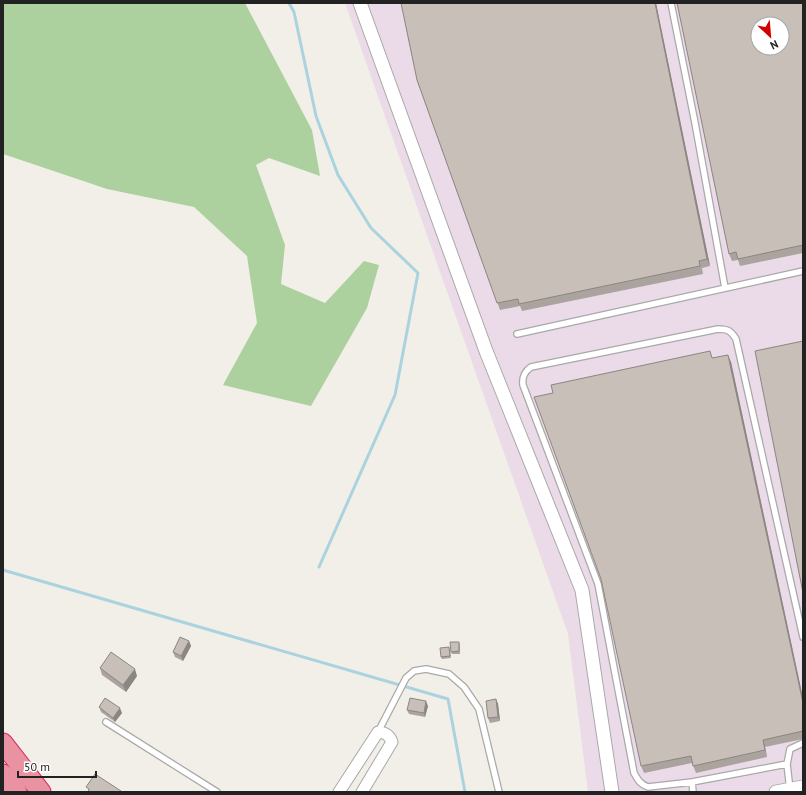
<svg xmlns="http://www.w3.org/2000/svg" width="806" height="795" font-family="'PT Sans',sans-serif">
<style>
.industrial{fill:#ebdbe8;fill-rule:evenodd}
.forest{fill:#add19e}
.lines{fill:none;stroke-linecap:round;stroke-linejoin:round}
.stream{stroke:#aad3df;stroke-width:3}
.service-casing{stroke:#a9a9a9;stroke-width:8}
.minor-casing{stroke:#a9a9a9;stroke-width:13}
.tertiary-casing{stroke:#a9a9a9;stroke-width:15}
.motorway-casing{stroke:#dc2a67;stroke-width:21}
.service{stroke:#fff;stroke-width:5.5}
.minor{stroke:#fff;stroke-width:11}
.tertiary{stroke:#fff;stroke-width:13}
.motorway{stroke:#e892a2;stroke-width:19}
.wall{fill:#aba49e}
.shaded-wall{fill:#8b8681}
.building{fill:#c7bfb8;stroke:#8b8681;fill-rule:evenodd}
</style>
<rect width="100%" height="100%" fill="#f2efe9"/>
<!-- industrial -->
<path class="industrial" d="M 345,3 L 803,3 L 803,792 L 588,792 L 568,634 ZM 758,24 L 782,24 L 782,48 L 758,48 Z"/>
<!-- forest -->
<path class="forest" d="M 3,3 L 245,3 L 312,130 L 320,176 L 269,158 L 256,165 L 285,245 L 281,284 L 325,303 L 364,261 L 379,265 L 367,308 L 311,406 L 223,385 L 257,323 L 247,256 L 194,207 L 107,189 L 3,154 Z"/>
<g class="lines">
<!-- stream -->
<path class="stream" d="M 289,3 L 294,12 L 316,116 L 338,175 L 371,228 L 418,273 L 395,395 L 319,567
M 3,570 L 448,699 L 465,792"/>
<defs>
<path id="service" d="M 671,3 L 695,123 L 725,288
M 517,334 L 803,271
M 106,722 L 217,792
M 378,732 L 406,678 L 414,671 L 426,669 L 449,674 L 464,687 L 479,709 L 499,792
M 787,764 L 692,782 L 648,787 C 640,784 638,780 634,773 L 598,584 L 523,385 C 522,377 524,372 531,367 L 718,329 C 728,329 731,331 736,339 L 803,637
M 692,782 L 693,792
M 790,790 L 787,764 L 790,749 L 803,743"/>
<path id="minor" d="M 339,792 L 378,732 C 385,732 390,736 392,742 L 362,792"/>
<path id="tertiary" d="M 360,3 L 486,351 L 582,590 L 612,792
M 776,792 L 803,787"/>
<path id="motorway" d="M 3,743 L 41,792
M 3,774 L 17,792"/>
</defs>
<!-- service casing -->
<use href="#service" class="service-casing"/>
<!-- minor casing -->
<use href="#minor" class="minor-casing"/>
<!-- tertiary casing -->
<use href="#tertiary" class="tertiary-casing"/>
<!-- motorway casing -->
<use href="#motorway" class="motorway-casing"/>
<!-- service -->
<use href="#service" class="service"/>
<!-- minor -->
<use href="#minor" class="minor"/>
<!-- tertiary -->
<use href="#tertiary" class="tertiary"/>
<!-- motorway -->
<use href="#motorway" class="motorway"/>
</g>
<!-- wall -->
<path class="wall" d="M 656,3 L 710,266 L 702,268 L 703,274 L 522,311 L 520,306 L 500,310 L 417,80 Z
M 803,3 L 803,253 L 740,266 L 738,260 L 732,261 L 729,254 Z
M 713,358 L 731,362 L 803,698 L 803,739 L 765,747 L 767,757 L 696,773 L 692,763 L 644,773 L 641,766 Z
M 189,641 L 191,646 L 183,661 L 175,657 L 173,652 Z
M 459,642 L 460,645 L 460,654 L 452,654 L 451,652 Z
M 450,649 L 451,658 L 442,659 L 441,657 Z
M 100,668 L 137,676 L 126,692 L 102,675 Z
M 496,699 L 498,704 L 500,721 L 490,723 L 488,718 Z
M 428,706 L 425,717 L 409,714 L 407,710 Z
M 99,707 L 122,713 L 115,722 L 101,712 Z"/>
<!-- shaded-wall -->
<path class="shaded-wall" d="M 655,3 L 656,3 L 710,266 L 707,259 Z
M 728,355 L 731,362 L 803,698 L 803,703 Z
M 189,641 L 191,646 L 183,661 L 181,656 Z
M 135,669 L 137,676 L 126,692 L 123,685 Z
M 496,699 L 498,704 L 500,721 L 498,717 Z
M 426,701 L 428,706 L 425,717 L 424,713 Z
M 120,708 L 122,713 L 115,722 L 113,718 Z
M 763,740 L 765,747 L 767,757 L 765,750 Z"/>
<!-- building -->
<path class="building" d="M 401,3 L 655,3 L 707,259 L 699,261 L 700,266 L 519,304 L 518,299 L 497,303 L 417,80 Z
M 677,3 L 803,3 L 803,245 L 738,259 L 736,252 L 729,254 ZM 758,24 L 782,24 L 782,48 L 758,48 Z
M 803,341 L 803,593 L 755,351 Z
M 710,351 L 712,358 L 728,355 L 803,703 L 803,731 L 763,740 L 765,750 L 693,766 L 691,756 L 641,766 L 601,579 L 534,397 L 553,393 L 551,385 Z
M 180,637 L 189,641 L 181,656 L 173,652 Z
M 450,642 L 459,642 L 459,651 L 451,652 Z
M 449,647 L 450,656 L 441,657 L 440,648 Z
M 111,652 L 135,669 L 123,685 L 100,668 Z
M 105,698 L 120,708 L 113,718 L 99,707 Z
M 410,698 L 426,701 L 424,713 L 407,710 Z
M 496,699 L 498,717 L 488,718 L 486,701 Z
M 95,774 L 121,791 L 120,792 L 88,792 L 89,789 L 86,787 Z"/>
<!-- border -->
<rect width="806" height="795" fill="none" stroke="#222222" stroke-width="8"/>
<!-- north arrow -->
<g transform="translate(770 36) rotate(154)"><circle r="19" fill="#ffffff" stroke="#a7a7a7"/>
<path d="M0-3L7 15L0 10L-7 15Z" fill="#d40000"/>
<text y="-6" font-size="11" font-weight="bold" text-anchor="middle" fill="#222222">N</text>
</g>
<!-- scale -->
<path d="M18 771v6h78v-6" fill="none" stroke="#222222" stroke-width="2"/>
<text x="24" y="771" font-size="12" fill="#222222" stroke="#ffffff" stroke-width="3" paint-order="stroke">50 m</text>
</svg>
